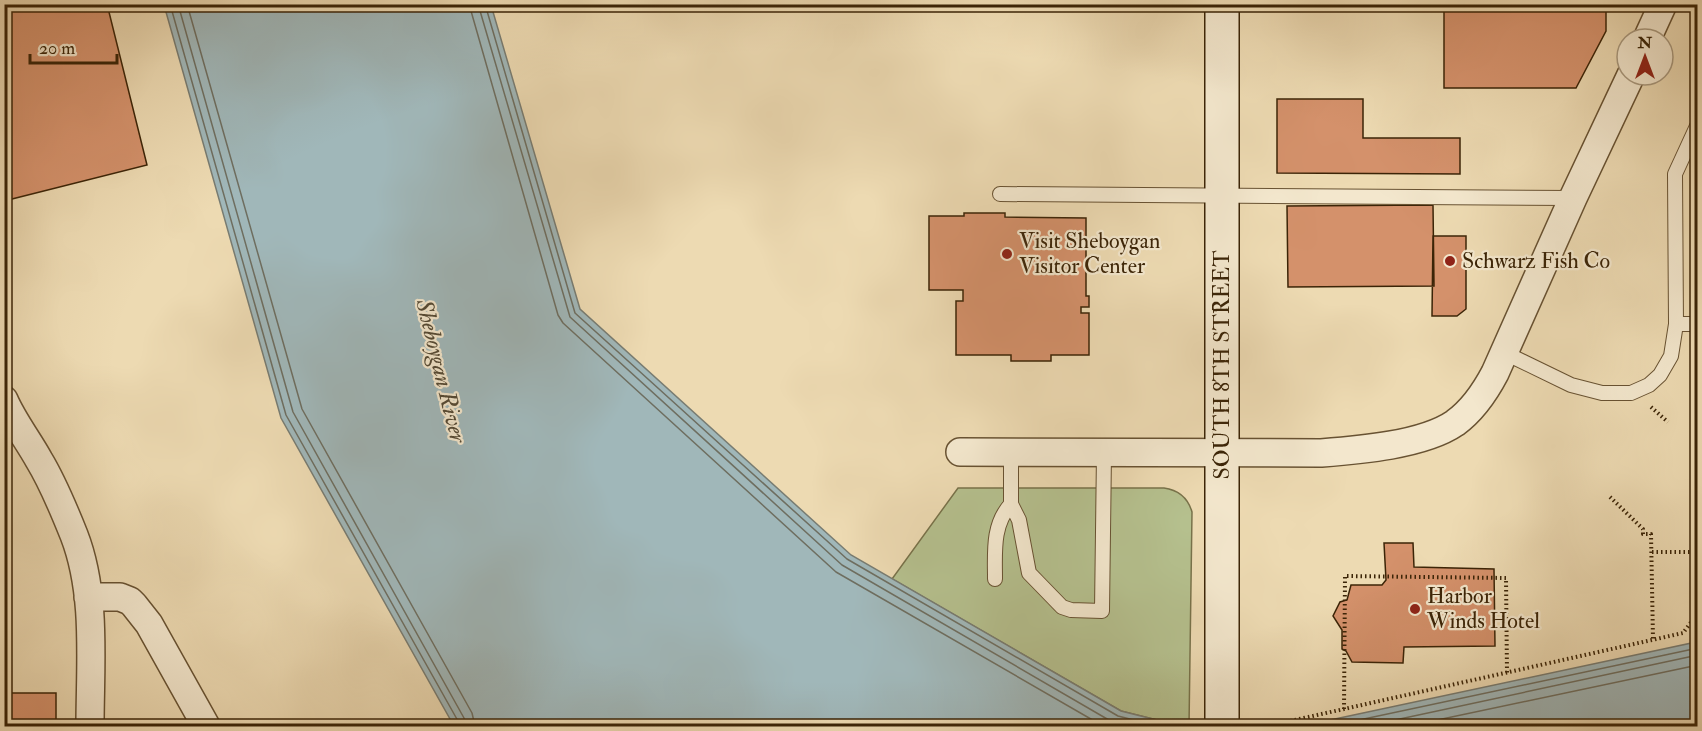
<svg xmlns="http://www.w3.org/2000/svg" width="1702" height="731" font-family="'IM FELL Double Pica',serif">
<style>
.green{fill:#b5c08e;stroke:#78724a;stroke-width:1.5}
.water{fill:#a0b7b9;stroke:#787c72;stroke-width:1.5}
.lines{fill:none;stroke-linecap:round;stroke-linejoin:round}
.shore{stroke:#6e6e60;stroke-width:1.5}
.building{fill:#d4916b;stroke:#3b2407;stroke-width:1.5}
.lane-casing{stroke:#685232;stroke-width:16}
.street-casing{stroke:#685232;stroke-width:30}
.secondary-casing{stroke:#3b2407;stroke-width:36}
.path{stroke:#3b2407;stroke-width:4;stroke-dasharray:1.5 3;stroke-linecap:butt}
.lane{stroke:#f3e7cd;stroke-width:14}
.street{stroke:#f3e7cd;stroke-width:27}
.secondary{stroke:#f3e7cd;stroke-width:33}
.poi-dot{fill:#8f2418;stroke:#f3e7cd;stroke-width:2}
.labels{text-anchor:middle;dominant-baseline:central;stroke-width:4.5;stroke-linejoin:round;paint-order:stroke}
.poi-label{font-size:22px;fill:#3b2407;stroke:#f3e7cd;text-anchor:start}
.street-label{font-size:22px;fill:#3b2407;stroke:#f3e7cd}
.water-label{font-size:24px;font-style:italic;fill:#544934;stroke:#f3e7cd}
</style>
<rect width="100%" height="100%" fill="#eddab2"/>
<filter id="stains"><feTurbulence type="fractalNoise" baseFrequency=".00333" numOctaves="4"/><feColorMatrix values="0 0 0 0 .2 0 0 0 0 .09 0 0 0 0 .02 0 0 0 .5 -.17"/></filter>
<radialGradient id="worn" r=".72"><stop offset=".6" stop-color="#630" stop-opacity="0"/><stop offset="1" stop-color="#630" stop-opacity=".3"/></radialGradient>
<!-- green -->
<path class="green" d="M 958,488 L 1164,488 C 1178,490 1188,498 1192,512 L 1189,726 L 1181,726 L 1121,711 L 892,579 Z"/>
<!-- water -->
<path class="water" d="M 164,5 L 491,5 L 580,309 L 851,555 L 1121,711 L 1181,726 L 454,726 L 281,418 Z
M 1697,640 L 1697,726 L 1302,726 L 1696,642 Z"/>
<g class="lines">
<!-- shore -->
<path class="shore" d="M 170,4 L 286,415 L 458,721 L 459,726
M 178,4 L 293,412 L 464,718 L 466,726
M 187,4 L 302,409 L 472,713 L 475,726
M 469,4 L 558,315 L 563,323 L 836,572 L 1103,726
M 478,4 L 570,317 L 842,565 L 1114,723 L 1128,726
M 485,4 L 575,313 L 847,559 L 1118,716 L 1157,726
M 1331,726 L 1698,648
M 1367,726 L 1698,655
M 1409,726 L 1698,665"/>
</g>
<!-- building -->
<path class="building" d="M 4,4 L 107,4 L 147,165 L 4,201 Z
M 1444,4 L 1606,4 L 1606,31 L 1576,88 L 1444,88 Z
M 1277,99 L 1363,99 L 1363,138 L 1460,138 L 1460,174 L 1277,173 Z
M 1433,205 L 1434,286 L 1288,287 L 1287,206 Z
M 964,213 L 1005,213 L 1005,217 L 1086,218 L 1086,296 L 1089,296 L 1089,307 L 1081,307 L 1081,313 L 1089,313 L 1089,355 L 1051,355 L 1051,361 L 1011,361 L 1011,355 L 956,355 L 956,301 L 963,301 L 963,290 L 929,290 L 929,216 L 964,216 Z
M 1433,236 L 1466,236 L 1466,309 L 1457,316 L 1432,316 Z
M 4,511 L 11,511 L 10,693 L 56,693 L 56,726 L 4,726 Z
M 1384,543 L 1413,543 L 1414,567 L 1494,569 L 1495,646 L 1404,647 L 1403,663 L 1352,662 L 1346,651 L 1342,649 L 1342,630 L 1333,616 L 1340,602 L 1347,600 L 1351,585 L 1382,585 L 1386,580 Z"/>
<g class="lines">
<defs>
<path id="lane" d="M 1000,194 L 1573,198
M 1676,324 L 1698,324
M 1505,353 L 1571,385 L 1602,393 L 1631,393 L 1649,385 L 1660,375 L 1671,356 L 1676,324 L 1675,174 L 1698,124
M 1011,453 L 1011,504 L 1019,520 L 1029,573 L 1062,607 L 1071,610 L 1102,611 L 1104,453
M 995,579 C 995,552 992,525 1011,504"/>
<path id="street" d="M 1647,39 L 1663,4
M 4,400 C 13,421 28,440 39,460 C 53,483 64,510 74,535 C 97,594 90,664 90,726
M 960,452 L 1321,453 C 1359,450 1423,445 1455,423 C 1473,410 1485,392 1495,373 L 1573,198 L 1631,75
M 88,597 L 120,597 L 130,601 L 134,605 L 149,624 L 206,726"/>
<path id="secondary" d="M 1222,726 L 1222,4"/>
</defs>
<!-- lane casing -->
<use href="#lane" class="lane-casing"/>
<!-- street casing -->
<use href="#street" class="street-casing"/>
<!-- secondary casing -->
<use href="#secondary" class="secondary-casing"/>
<!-- path -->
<path class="path" d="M 1651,407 L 1668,422
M 1610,497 L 1643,529 L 1643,534 L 1651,534 L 1653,639
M 1652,552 L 1698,552
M 1344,709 L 1345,576 L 1506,578 L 1507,673
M 1286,722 L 1683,633 L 1698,613"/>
<!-- lane -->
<use href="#lane" class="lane"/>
<!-- street -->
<use href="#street" class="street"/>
<!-- secondary -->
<use href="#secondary" class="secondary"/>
</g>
<!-- markers -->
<g class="poi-dot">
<circle cx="1007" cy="254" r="6"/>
<circle cx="1450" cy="261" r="6"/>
<circle cx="1415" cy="609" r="6"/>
</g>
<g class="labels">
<!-- poi labels -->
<g class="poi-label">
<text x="1019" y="241">Visit Sheboygan<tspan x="1019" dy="25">Visitor Center</tspan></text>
<text x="1462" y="261">Schwarz Fish Co</text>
<text x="1427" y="596">Harbor<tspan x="1427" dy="25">Winds Hotel</tspan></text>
</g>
<!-- street labels -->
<g class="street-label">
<text transform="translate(1222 365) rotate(-90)">SOUTH 8TH STREET</text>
</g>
<!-- water labels -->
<g class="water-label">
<text transform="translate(441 371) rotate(76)">Sheboygan River</text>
</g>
</g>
<!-- margin -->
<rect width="1702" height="731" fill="none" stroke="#eddab2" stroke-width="24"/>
<rect x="6" y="6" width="1690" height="719" fill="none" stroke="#3b2407" stroke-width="3"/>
<rect x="12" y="12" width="1678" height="707" fill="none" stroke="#3b2407" stroke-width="1.5"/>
<!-- north arrow -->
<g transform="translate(1645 57)"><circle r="28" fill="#f3e7cd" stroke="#a9997e" stroke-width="1.5"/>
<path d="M0-4.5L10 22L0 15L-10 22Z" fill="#8f2418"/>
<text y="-9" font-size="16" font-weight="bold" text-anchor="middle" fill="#3b2407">N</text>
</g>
<!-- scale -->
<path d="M30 54v9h87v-9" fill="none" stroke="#3b2407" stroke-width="3"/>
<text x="39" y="54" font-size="18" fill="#3b2407" stroke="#f3e7cd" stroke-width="4.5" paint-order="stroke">20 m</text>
<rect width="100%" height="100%" filter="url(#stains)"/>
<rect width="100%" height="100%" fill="url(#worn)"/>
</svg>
